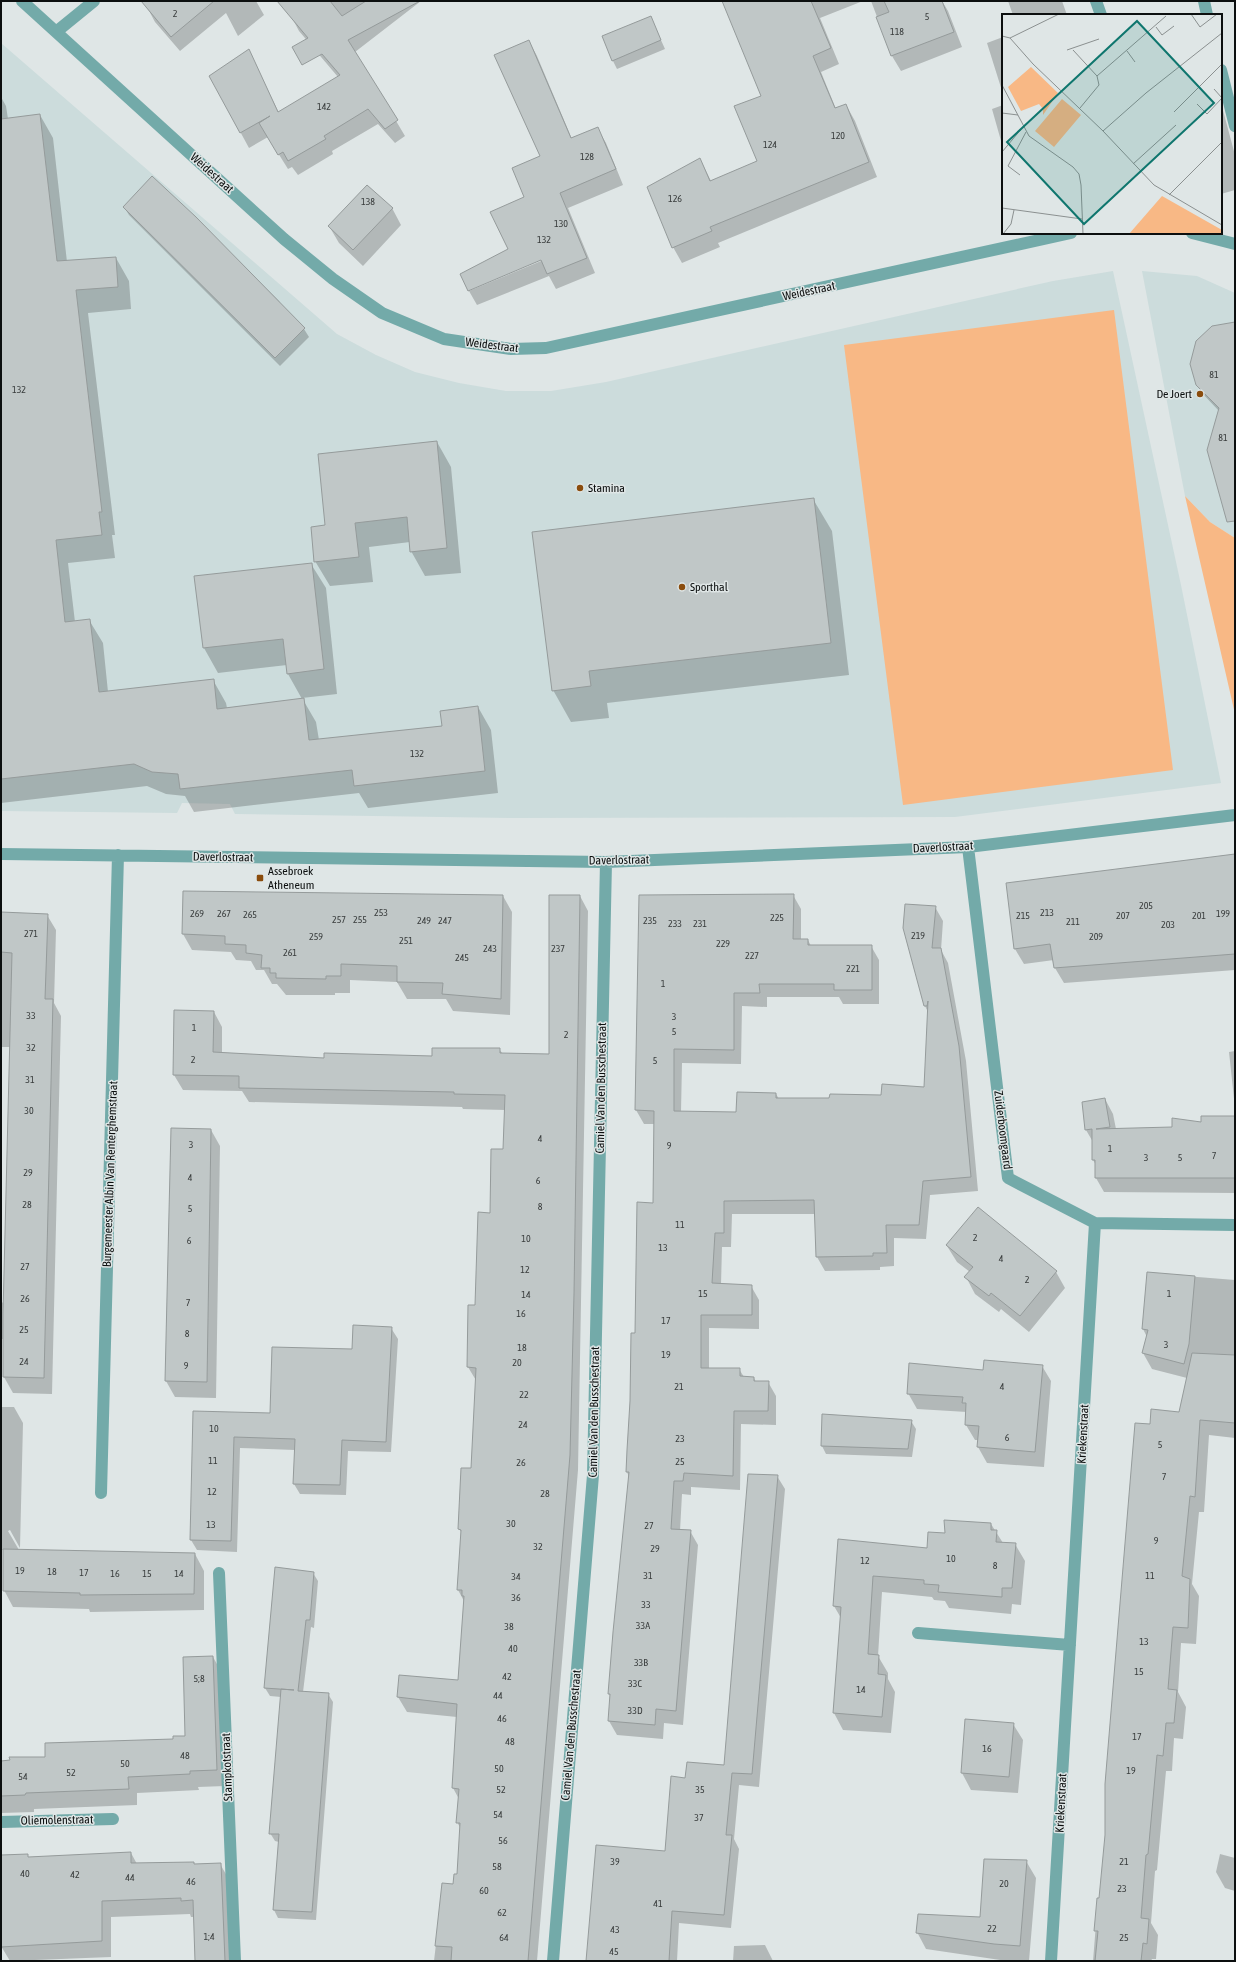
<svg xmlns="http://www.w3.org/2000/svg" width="1236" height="1962" font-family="'Asap Condensed',sans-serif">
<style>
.built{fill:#ccdcdc}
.green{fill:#f8b885}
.shadow{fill:#0003}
.building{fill:#c0c7c7;stroke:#959b9b}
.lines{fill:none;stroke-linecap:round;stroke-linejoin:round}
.lane{stroke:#73aaa9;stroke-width:12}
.street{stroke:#73aaa9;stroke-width:12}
.poi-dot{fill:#8a4c0d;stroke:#dfe6e6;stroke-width:1.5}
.labels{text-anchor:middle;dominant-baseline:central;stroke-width:3;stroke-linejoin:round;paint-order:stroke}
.number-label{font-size:10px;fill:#393d3d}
.street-label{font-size:12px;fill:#0c0f0f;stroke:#dfe6e6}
.poi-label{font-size:12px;fill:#0c0f0f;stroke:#dfe6e6;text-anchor:start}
.inset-road{fill:none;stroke:#8b9090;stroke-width:1}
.view{fill:#0f766e;fill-opacity:0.15;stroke:#0f766e;stroke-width:2}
.inset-edge{fill:none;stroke:#0c0f0f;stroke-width:2}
</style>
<rect width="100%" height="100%" fill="#dfe6e6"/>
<!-- built -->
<path class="built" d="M 1,43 L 337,334 L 376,355 L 415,372 L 459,383 L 506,391 L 551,391 L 606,382 L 1053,281 L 1113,271 L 1181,585 L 1221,783 L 955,817 L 510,818 L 235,814 L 230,804 L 182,803 L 177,813 L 1,811 Z
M 1142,271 L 1197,276 L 1235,293 L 1235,538 L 1210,522 L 1185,496 Z"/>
<!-- green -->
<path class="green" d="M 1114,310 L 1173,770 L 903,805 L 844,345 Z
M 1185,496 L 1210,522 L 1235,538 L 1235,714 Z"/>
<!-- shadow -->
<path class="shadow" d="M 154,1 L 256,1 L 264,15 L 238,36 L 226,13 L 180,51 L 155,22 L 147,7 Z
M 308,1 L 421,1 L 355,52 L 405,136 L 395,143 L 378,124 L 332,151 L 333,154 L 298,175 L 292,167 L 288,169 L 268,137 L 249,148 L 210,76 L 249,51 L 279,113 L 338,77 L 299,31 L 291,16 Z
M 723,1 L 863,1 L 820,18 L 839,64 L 821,72 L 836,109 L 846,105 L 855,121 L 877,177 L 718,243 L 720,247 L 682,263 L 673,247 L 700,159 L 711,181 L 758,162 L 762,96 Z
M 871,1 L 942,1 L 948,11 L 962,47 L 901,71 L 892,56 Z
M 1008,1 L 1062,1 L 1067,15 L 1013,15 Z
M 651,18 L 665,49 L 617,69 L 613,61 Z
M 1003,37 L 1003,94 L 987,43 Z
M 529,41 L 537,56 L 572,139 L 597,128 L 606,143 L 623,185 L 568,208 L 595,273 L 556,289 L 549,276 L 477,305 L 469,291 L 546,259 L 509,249 L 525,197 L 541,156 Z
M 1,97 L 6,106 L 8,119 L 40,115 L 53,138 L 67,262 L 116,258 L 129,281 L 131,309 L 88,313 L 115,535 L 112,535 L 115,558 L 68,563 L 75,622 L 89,620 L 103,643 L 108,692 L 213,680 L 226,703 L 227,708 L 302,699 L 288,674 L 287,665 L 218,673 L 204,648 L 195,577 L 311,564 L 326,588 L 337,694 L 302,698 L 316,722 L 319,740 L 443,726 L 478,707 L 491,730 L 498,793 L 368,808 L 359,793 L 194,812 L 185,796 L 166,794 L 147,786 L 1,803 Z
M 1221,103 L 1235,155 L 1235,190 L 1221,194 Z
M 1003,105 L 1003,148 L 992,109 Z
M 152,178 L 279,301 L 282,307 L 304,329 L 309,337 L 280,366 L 129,215 L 124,207 Z
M 392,208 L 401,225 L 363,266 L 339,243 L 329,226 Z
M 1212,327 L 1235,495 L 1219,411 L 1202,393 L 1197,385 Z
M 437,442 L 451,467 L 461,573 L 425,576 L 411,551 L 410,542 L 369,547 L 373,582 L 330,586 L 315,561 L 326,526 Z
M 813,499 L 832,531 L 849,675 L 607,703 L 609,718 L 571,722 L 553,690 Z
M 1235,855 L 1235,970 L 1064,983 L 1055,968 L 1054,960 L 1024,964 L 1015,949 L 1007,884 Z
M 793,895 L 801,909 L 801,940 L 808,940 L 811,946 L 871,946 L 879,960 L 879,1004 L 843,1004 L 839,997 L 767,997 L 767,1007 L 742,1006 L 741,1064 L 682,1063 L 681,1112 L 737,1113 L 776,1094 L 779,1099 L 830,1099 L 882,1096 L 925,1088 L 928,1012 L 925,1006 L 935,907 L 943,921 L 941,950 L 948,963 L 966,1061 L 978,1191 L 930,1195 L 926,1239 L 894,1238 L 894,1266 L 880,1267 L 880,1270 L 825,1271 L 817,1257 L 816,1214 L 732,1214 L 731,1247 L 722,1247 L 721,1285 L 751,1286 L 759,1300 L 759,1329 L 709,1328 L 709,1369 L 739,1369 L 744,1377 L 754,1378 L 756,1382 L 768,1382 L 776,1396 L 776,1425 L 741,1424 L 740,1490 L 691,1487 L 691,1495 L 682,1494 L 680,1531 L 690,1531 L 698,1545 L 683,1725 L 664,1723 L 663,1739 L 617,1735 L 609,1721 L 611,1697 L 609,1694 L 629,1477 L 627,1472 L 628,1450 L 636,1334 L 654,1204 L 655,1124 L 644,1124 L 636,1110 L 640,896 Z
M 503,896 L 512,912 L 510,1015 L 453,1011 L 446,999 L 407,999 L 397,982 L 350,980 L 350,993 L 335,993 L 335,995 L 286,995 L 277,984 L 272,984 L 264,970 L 256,970 L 251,961 L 236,960 L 231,952 L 192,950 L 183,934 Z
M 580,896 L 588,911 L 578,1470 L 537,1961 L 434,1961 L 443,1884 L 454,1885 L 458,1875 L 461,1829 L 457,1822 L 459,1799 L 453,1788 L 457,1717 L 407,1712 L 398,1697 L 459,1681 L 464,1601 L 458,1590 L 462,1533 L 459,1529 L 472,1469 L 477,1382 L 468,1367 L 469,1306 L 476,1306 L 491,1214 L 504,1150 L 506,1110 L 463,1109 L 462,1107 L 249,1102 L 242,1091 L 183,1090 L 174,1075 L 214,1012 L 222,1027 L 222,1053 L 325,1059 L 433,1057 L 499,1049 L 503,1054 L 550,1055 Z
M 1,913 L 47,915 L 56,930 L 54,1003 L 61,1016 L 52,1394 L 13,1393 L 4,1377 L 5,1339 L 1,1339 L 1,1302 L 4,1303 L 10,1047 L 1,1047 Z
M 1235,1051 L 1235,1108 L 1229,1052 Z
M 1105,1099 L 1113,1114 L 1116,1129 L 1173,1128 L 1235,1117 L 1235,1193 L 1104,1192 L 1096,1178 L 1096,1165 L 1093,1160 L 1093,1142 L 1086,1130 Z
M 211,1130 L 220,1146 L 216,1398 L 175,1397 L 166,1381 Z
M 947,1246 L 1056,1272 L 1065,1288 L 1029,1332 L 1001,1309 L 999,1312 L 975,1294 L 966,1277 L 970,1272 L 957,1262 Z
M 1148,1273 L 1235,1280 L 1235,1438 L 1209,1435 L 1204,1512 L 1199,1512 L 1192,1584 L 1199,1596 L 1196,1644 L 1181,1643 L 1178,1692 L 1186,1707 L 1183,1739 L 1174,1738 L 1172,1771 L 1166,1771 L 1157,1870 L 1155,1871 L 1151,1923 L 1158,1935 L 1156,1959 L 1152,1959 L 1151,1961 L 1093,1961 L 1098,1899 L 1100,1899 L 1151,1425 L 1179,1413 L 1187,1378 L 1152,1369 L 1143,1353 L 1147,1337 L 1143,1329 Z
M 391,1328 L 398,1339 L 391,1452 L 348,1451 L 346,1495 L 300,1494 L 294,1484 L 295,1450 L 240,1448 L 237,1552 L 197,1550 L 191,1540 L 194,1412 L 271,1414 L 353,1350 Z
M 1042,1366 L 1051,1381 L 1044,1467 L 987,1463 L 978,1447 L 978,1440 L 975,1440 L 966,1425 L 967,1412 L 917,1409 L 908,1393 L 984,1371 Z
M 1,1407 L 14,1407 L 23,1423 L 20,1548 L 10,1530 L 8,1531 L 19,1550 L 195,1554 L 204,1571 L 204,1610 L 90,1612 L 89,1609 L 13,1607 L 4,1590 L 4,1550 L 1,1550 Z
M 911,1421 L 916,1429 L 912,1457 L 826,1454 L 822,1446 Z
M 777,1476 L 785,1489 L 759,1787 L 739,1785 L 734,1839 L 739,1849 L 731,1928 L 679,1923 L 677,1961 L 587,1961 L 666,1852 L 686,1779 L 725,1766 Z
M 991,1524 L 1003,1543 L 1015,1544 L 1025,1561 L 1021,1605 L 1012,1604 L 1011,1614 L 949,1608 L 945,1601 L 934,1600 L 932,1597 L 882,1592 L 878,1656 L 888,1673 L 888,1679 L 895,1692 L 891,1733 L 843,1730 L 834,1713 L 841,1618 L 834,1606 L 839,1540 L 927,1549 L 946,1534 Z
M 313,1573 L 318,1581 L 314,1628 L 311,1627 L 303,1692 L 328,1694 L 333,1702 L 316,1920 L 278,1918 L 274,1910 L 279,1842 L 275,1841 L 270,1833 L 281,1697 L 270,1696 L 265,1688 Z
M 213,1657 L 222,1673 L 225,1786 L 198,1787 L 199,1790 L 137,1793 L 137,1805 L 34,1809 L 34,1812 L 1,1813 L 1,1762 L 46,1758 L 174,1740 L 186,1737 Z
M 1013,1724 L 1023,1740 L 1018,1793 L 971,1790 L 962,1773 Z
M 131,1853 L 137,1864 L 220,1864 L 230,1881 L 233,1961 L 196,1961 L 195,1917 L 191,1917 L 190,1914 L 111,1917 L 111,1957 L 10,1961 L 1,1946 L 1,1856 L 27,1855 L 29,1858 Z
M 1220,1854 L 1235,1858 L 1235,1891 L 1225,1888 L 1216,1872 Z
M 1026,1861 L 1036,1878 L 1029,1961 L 1007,1961 L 926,1949 L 917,1932 L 980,1918 Z
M 765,1945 L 773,1961 L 733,1961 L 734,1946 Z"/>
<!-- building -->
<path class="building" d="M 141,1 L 214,1 L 171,37 Z
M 277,1 L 330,1 L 342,16 L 366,1 L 420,1 L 348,40 L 398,120 L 385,129 L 368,109 L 324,136 L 326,139 L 288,161 L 283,152 L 278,155 L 259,123 L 270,116 L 240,133 L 209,76 L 249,49 L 278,112 L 340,75 L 322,54 L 302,65 L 292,47 L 308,38 Z
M 722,1 L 811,1 L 831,48 L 813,56 L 835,108 L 846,104 L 869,162 L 710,227 L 712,231 L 672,248 L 647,187 L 700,158 L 710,181 L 757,161 L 734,106 L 761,96 Z
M 884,1 L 942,1 L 954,32 L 891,56 L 876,17 L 889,12 Z
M 651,16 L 661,40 L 612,61 L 602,36 Z
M 529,40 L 571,138 L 598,127 L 616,169 L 560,193 L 587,258 L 547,274 L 541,260 L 468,291 L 460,274 L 508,249 L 490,212 L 524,197 L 512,168 L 540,156 L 494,55 Z
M 40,114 L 57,261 L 116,257 L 118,287 L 76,290 L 102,512 L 99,512 L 102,535 L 56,540 L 65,622 L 90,619 L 99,692 L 214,679 L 217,709 L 304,698 L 309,740 L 442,726 L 440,711 L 478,706 L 485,771 L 354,786 L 352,770 L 180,789 L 178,774 L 152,772 L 134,764 L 1,779 L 1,119 Z
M 152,176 L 196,217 L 305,328 L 275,358 L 123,207 Z
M 367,185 L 393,208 L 353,250 L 328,226 Z
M 1235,322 L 1235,521 L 1227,522 L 1207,450 L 1219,408 L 1196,385 L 1190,364 L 1196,341 L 1212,326 Z
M 437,441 L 447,548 L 410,552 L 407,517 L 355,523 L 359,557 L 314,562 L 311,527 L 325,525 L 318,454 Z
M 814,498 L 831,643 L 589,671 L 591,686 L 552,691 L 532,532 Z
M 312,563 L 324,669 L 287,674 L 283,639 L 203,648 L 194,576 Z
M 1235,854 L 1235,954 L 1054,968 L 1050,944 L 1014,949 L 1006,883 Z
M 183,891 L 503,895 L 501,999 L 442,994 L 443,983 L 397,982 L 397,966 L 341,964 L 341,976 L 326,976 L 326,979 L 276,978 L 276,973 L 270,973 L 270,968 L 261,968 L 262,955 L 246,953 L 246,945 L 225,944 L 225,936 L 182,934 Z
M 794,894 L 793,939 L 808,939 L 808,945 L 872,945 L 872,990 L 834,990 L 834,984 L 759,984 L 760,993 L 734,993 L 734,1050 L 674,1049 L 674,1111 L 736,1112 L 737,1092 L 776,1093 L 776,1098 L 829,1098 L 830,1094 L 881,1095 L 882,1084 L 924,1087 L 928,1001 L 927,1006 L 924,1006 L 903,928 L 905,904 L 936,906 L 932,948 L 941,948 L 959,1046 L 971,1177 L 923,1181 L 919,1225 L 886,1225 L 887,1253 L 873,1253 L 873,1256 L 816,1257 L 814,1200 L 724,1201 L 724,1233 L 715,1233 L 712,1283 L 752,1285 L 752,1315 L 701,1315 L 701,1368 L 740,1368 L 740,1376 L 754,1377 L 754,1381 L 769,1381 L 768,1411 L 734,1411 L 733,1476 L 684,1473 L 683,1481 L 674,1481 L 671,1529 L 691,1530 L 676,1711 L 656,1709 L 655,1725 L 608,1721 L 610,1694 L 608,1694 L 613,1632 L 629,1472 L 626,1472 L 627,1450 L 630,1401 L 631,1333 L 635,1333 L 637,1202 L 653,1203 L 654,1111 L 635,1110 L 639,895 Z
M 549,895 L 580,895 L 574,1294 L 570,1455 L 528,1961 L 451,1961 L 452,1947 L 435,1946 L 442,1883 L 453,1884 L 454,1874 L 457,1874 L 460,1823 L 456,1823 L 459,1789 L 452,1788 L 457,1704 L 397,1697 L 399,1675 L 458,1680 L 464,1596 L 462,1596 L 462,1590 L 457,1590 L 461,1530 L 458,1529 L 461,1468 L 471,1468 L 476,1368 L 467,1367 L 468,1305 L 475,1305 L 478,1212 L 490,1213 L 491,1149 L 503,1149 L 505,1095 L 454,1094 L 454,1092 L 239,1088 L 239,1076 L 173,1075 L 174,1010 L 214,1011 L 213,1052 L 324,1058 L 324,1053 L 432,1056 L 432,1048 L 500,1048 L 500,1053 L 549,1054 Z
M 1,912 L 48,914 L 45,999 L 53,999 L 44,1378 L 3,1377 L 3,1313 L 12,953 L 1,952 Z
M 1105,1098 L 1110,1127 L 1096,1129 L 1172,1127 L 1172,1118 L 1201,1122 L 1201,1116 L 1235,1116 L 1235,1178 L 1095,1178 L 1095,1160 L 1092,1160 L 1092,1129 L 1085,1130 L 1082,1102 Z
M 171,1128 L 211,1129 L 207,1382 L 165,1381 Z
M 978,1207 L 1057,1271 L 1020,1316 L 991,1293 L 989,1296 L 964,1277 L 973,1267 L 946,1245 Z
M 1147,1272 L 1195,1276 L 1189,1344 L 1184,1364 L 1142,1353 L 1148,1330 L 1142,1329 Z
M 353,1325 L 392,1327 L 386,1442 L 342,1440 L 340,1485 L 293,1484 L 295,1439 L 234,1437 L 231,1541 L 190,1540 L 193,1411 L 270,1413 L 272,1347 L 352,1349 Z
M 1192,1353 L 1235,1355 L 1235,1423 L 1200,1420 L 1195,1497 L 1190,1496 L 1182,1576 L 1190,1579 L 1188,1628 L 1173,1627 L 1168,1689 L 1177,1690 L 1174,1723 L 1166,1723 L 1163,1756 L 1157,1755 L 1148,1854 L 1146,1855 L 1141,1918 L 1149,1919 L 1147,1944 L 1143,1943 L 1141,1961 L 1095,1961 L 1098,1931 L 1094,1931 L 1097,1898 L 1099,1898 L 1105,1835 L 1105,1784 L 1135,1423 L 1150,1424 L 1151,1409 L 1179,1412 Z
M 984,1360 L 1043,1365 L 1035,1452 L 977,1447 L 979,1426 L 965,1425 L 966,1403 L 962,1403 L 963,1397 L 907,1394 L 909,1363 L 983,1370 Z
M 822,1414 L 912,1420 L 908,1449 L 821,1446 Z
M 748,1474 L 778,1475 L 752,1774 L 732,1773 L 726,1835 L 732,1835 L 724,1915 L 672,1911 L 669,1961 L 586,1961 L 596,1845 L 665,1851 L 671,1776 L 685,1778 L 687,1762 L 724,1765 Z
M 944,1520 L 991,1523 L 991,1530 L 997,1530 L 996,1542 L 1016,1543 L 1012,1588 L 1002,1588 L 1002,1597 L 938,1592 L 939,1585 L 924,1584 L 924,1580 L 873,1576 L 868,1654 L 879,1655 L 878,1674 L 886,1675 L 882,1717 L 833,1713 L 841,1607 L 833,1606 L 838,1539 L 927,1548 L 928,1532 L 945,1533 Z
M 3,1549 L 195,1553 L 194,1594 L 80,1595 L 80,1593 L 3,1591 Z
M 275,1567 L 314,1572 L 310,1620 L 306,1620 L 298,1691 L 329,1693 L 312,1912 L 273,1910 L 279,1834 L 269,1834 L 281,1689 L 294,1690 L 264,1688 Z
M 213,1656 L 217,1770 L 190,1771 L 190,1774 L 128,1777 L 129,1789 L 26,1793 L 25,1795 L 1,1796 L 1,1761 L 10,1760 L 9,1757 L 45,1757 L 45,1743 L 173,1739 L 173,1736 L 185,1736 L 183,1657 Z
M 965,1719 L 1014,1723 L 1009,1777 L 961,1773 Z
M 131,1852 L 131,1863 L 194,1862 L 194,1864 L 221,1863 L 225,1961 L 195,1961 L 193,1900 L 181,1901 L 181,1898 L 102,1901 L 102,1941 L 1,1947 L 1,1855 L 28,1854 L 28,1857 Z
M 984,1859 L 1027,1860 L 1020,1946 L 994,1944 L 916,1933 L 918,1914 L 980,1917 Z"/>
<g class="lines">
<!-- lane -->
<path class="lane" d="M 1204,1 L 1207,15
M 1221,70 L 1235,126"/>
<!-- street -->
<path class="street" d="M 22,1 L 284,239 L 333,279 L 382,313 L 444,339 L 511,349 L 546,348 L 1071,233
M 1096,1 L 1101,15
M 56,32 L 94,1
M 1192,233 L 1235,244
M 968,847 L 1008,1178 L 1095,1223 L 1235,1225
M 1,854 L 606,862 L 968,847 L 1235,815
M 101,1493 L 118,855
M 219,1573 L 235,1961
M 918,1633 L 1070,1645
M 1,1822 L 113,1819
M 553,1961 L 593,1475 L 606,862
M 1051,1961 L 1095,1223"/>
</g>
<!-- markers -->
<g class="poi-dot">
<circle cx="1200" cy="394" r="4"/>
<circle cx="580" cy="488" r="4"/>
<circle cx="682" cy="587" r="4"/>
<rect x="256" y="874" width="8" height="8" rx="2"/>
</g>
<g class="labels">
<!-- number labels -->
<g class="number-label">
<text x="175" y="13">2</text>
<text x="927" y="16">5</text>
<text x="897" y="31">118</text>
<text x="324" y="106">142</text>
<text x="838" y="135">120</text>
<text x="770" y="144">124</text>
<text x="587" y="156">128</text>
<text x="675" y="198">126</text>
<text x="368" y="201">138</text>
<text x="561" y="223">130</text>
<text x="544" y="239">132</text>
<text x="1214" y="374">81</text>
<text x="19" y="389">132</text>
<text x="1223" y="437">81</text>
<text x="417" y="753">132</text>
<text x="1146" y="905">205</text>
<text x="381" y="912">253</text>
<text x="1047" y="912">213</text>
<text x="197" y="913">269</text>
<text x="224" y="913">267</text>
<text x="1223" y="913">199</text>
<text x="250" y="914">265</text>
<text x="1023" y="915">215</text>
<text x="1123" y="915">207</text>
<text x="1199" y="915">201</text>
<text x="777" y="917">225</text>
<text x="339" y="919">257</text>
<text x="360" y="919">255</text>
<text x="424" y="920">249</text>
<text x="445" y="920">247</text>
<text x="650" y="920">235</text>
<text x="1073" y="921">211</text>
<text x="675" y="923">233</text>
<text x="700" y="923">231</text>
<text x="1168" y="924">203</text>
<text x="31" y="933">271</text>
<text x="918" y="935">219</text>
<text x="316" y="936">259</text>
<text x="1096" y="936">209</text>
<text x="406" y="940">251</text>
<text x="723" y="943">229</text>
<text x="490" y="948">243</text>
<text x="558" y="948">237</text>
<text x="290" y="952">261</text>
<text x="752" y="955">227</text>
<text x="462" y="957">245</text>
<text x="853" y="968">221</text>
<text x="663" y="983">1</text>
<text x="31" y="1015">33</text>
<text x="674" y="1016">3</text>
<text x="194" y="1027">1</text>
<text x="674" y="1031">5</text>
<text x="566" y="1034">2</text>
<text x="31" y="1047">32</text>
<text x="193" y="1059">2</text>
<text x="655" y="1060">5</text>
<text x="30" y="1079">31</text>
<text x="29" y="1110">30</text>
<text x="540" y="1138">4</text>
<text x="191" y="1144">3</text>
<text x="669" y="1145">9</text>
<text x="1110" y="1148">1</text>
<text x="1214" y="1155">7</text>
<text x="1146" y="1157">3</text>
<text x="1180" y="1157">5</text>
<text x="28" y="1172">29</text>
<text x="190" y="1177">4</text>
<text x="538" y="1180">6</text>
<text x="27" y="1204">28</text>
<text x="540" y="1206">8</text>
<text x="190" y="1208">5</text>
<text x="680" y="1224">11</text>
<text x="975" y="1237">2</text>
<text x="526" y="1238">10</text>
<text x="189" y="1240">6</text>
<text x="663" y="1247">13</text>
<text x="1001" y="1258">4</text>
<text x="25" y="1266">27</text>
<text x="525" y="1269">12</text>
<text x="1027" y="1279">2</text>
<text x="703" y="1293">15</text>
<text x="1169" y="1293">1</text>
<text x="526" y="1294">14</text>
<text x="25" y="1298">26</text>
<text x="188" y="1302">7</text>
<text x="521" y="1313">16</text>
<text x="666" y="1320">17</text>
<text x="24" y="1329">25</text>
<text x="187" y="1333">8</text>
<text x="1166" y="1344">3</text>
<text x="522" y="1347">18</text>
<text x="666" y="1354">19</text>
<text x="24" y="1361">24</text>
<text x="517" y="1362">20</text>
<text x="186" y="1365">9</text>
<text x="679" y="1386">21</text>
<text x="1002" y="1386">4</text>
<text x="524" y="1394">22</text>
<text x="523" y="1424">24</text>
<text x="214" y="1428">10</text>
<text x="1007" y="1437">6</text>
<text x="680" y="1438">23</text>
<text x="1160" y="1444">5</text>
<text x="213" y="1460">11</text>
<text x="680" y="1461">25</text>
<text x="521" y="1462">26</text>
<text x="1164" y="1476">7</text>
<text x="212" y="1491">12</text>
<text x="545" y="1493">28</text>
<text x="511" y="1523">30</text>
<text x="211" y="1524">13</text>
<text x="649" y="1525">27</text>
<text x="1156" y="1540">9</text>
<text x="538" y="1546">32</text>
<text x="655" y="1548">29</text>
<text x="951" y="1558">10</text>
<text x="865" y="1560">12</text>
<text x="995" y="1565">8</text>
<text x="20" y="1570">19</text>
<text x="52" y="1571">18</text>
<text x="84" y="1572">17</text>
<text x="115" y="1573">16</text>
<text x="147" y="1573">15</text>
<text x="179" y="1573">14</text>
<text x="648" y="1575">31</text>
<text x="1150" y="1575">11</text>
<text x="516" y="1576">34</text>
<text x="516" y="1597">36</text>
<text x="646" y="1604">33</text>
<text x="643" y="1625">33A</text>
<text x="509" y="1626">38</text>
<text x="1144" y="1641">13</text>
<text x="513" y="1648">40</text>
<text x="641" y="1662">33B</text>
<text x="1139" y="1671">15</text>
<text x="507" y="1676">42</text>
<text x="199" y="1678">5;8</text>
<text x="635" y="1683">33C</text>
<text x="861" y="1689">14</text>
<text x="498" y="1695">44</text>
<text x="635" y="1710">33D</text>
<text x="502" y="1718">46</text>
<text x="1137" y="1736">17</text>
<text x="510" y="1741">48</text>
<text x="987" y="1748">16</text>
<text x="185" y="1755">48</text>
<text x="125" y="1763">50</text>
<text x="499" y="1768">50</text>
<text x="1131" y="1770">19</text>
<text x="71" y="1772">52</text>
<text x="23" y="1776">54</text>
<text x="501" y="1789">52</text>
<text x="700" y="1789">35</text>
<text x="498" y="1814">54</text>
<text x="699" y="1817">37</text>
<text x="503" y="1840">56</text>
<text x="615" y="1861">39</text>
<text x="1124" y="1861">21</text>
<text x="497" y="1866">58</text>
<text x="25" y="1873">40</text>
<text x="75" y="1874">42</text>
<text x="130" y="1877">44</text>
<text x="191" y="1881">46</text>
<text x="1004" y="1883">20</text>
<text x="1122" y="1888">23</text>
<text x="484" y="1890">60</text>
<text x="658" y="1903">41</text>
<text x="502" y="1912">62</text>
<text x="992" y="1928">22</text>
<text x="615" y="1929">43</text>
<text x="209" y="1936">1;4</text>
<text x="504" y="1937">64</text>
<text x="1124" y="1937">25</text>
<text x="614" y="1951">45</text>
</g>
<!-- street labels -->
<g class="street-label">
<text transform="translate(212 173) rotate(42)">Weidestraat</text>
<text transform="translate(809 291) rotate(-12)">Weidestraat</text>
<text transform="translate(492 345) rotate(7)">Weidestraat</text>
<text transform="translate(943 847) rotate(-3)">Daverlostraat</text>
<text transform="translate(223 857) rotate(1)">Daverlostraat</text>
<text transform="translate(619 860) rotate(-1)">Daverlostraat</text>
<text transform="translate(601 1088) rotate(-89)">Camiel Van den Busschestraat</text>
<text transform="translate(1003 1130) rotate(83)">Zuiderboomgaard</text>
<text transform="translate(110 1174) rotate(-88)">Burgemeester Albin Van Renterghemstraat</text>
<text transform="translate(594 1412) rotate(-89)">Camiel Van den Busschestraat</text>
<text transform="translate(1083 1434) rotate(-87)">Kriekenstraat</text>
<text transform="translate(571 1735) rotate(-85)">Camiel Van den Busschestraat</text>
<text transform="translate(227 1767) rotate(-92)">Stampkotstraat</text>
<text transform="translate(1061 1803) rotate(-87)">Kriekenstraat</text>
<text transform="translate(57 1820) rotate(-1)">Oliemolenstraat</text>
</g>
<!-- poi labels -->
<g class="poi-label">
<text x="1192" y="394" text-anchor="end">De Joert</text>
<text x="588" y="488">Stamina</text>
<text x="690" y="587">Sporthal</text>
<text x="268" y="871">Assebroek<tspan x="268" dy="14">Atheneum</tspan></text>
</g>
</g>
<!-- overview -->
<g transform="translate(1002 14)">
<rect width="220" height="220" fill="#dfe6e6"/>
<path d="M 29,53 L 56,79 L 41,101 L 41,95 L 37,90 L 19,97 L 6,73 ZM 60,85 L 79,101 L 52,133 L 33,117 ZM 160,182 L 220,216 L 220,220 L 127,220 Z" fill="#f8b885"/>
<path class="inset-road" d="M 189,0 L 198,13 L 215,0M 154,13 L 160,21 L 172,12M 0,22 L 8,24 L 31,50 L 101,117 L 152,171 L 220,211M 8,24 L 57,0M 65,36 L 97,25M 71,36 L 95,62 L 97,71 L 78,94M 125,37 L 133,48M 95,62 L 164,2M 0,71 L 27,122 L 71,153 L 77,160 L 79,171 L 81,220M 212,75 L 220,84M 195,90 L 205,100 L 220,84M 172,98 L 220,50M 0,99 L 16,101M 101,117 L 144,79 L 220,19M 0,138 L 21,113M 131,150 L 174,111M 18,161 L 6,152 L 24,118M 167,181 L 220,128M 0,194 L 80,205M 1,220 L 9,210 L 12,196"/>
<path class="view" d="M 135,7 L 212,89 L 82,210 L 5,128 Z"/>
<rect width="220" height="220" class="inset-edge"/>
</g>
<!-- border -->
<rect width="1236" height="1962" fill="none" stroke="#0c0f0f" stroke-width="4"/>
</svg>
